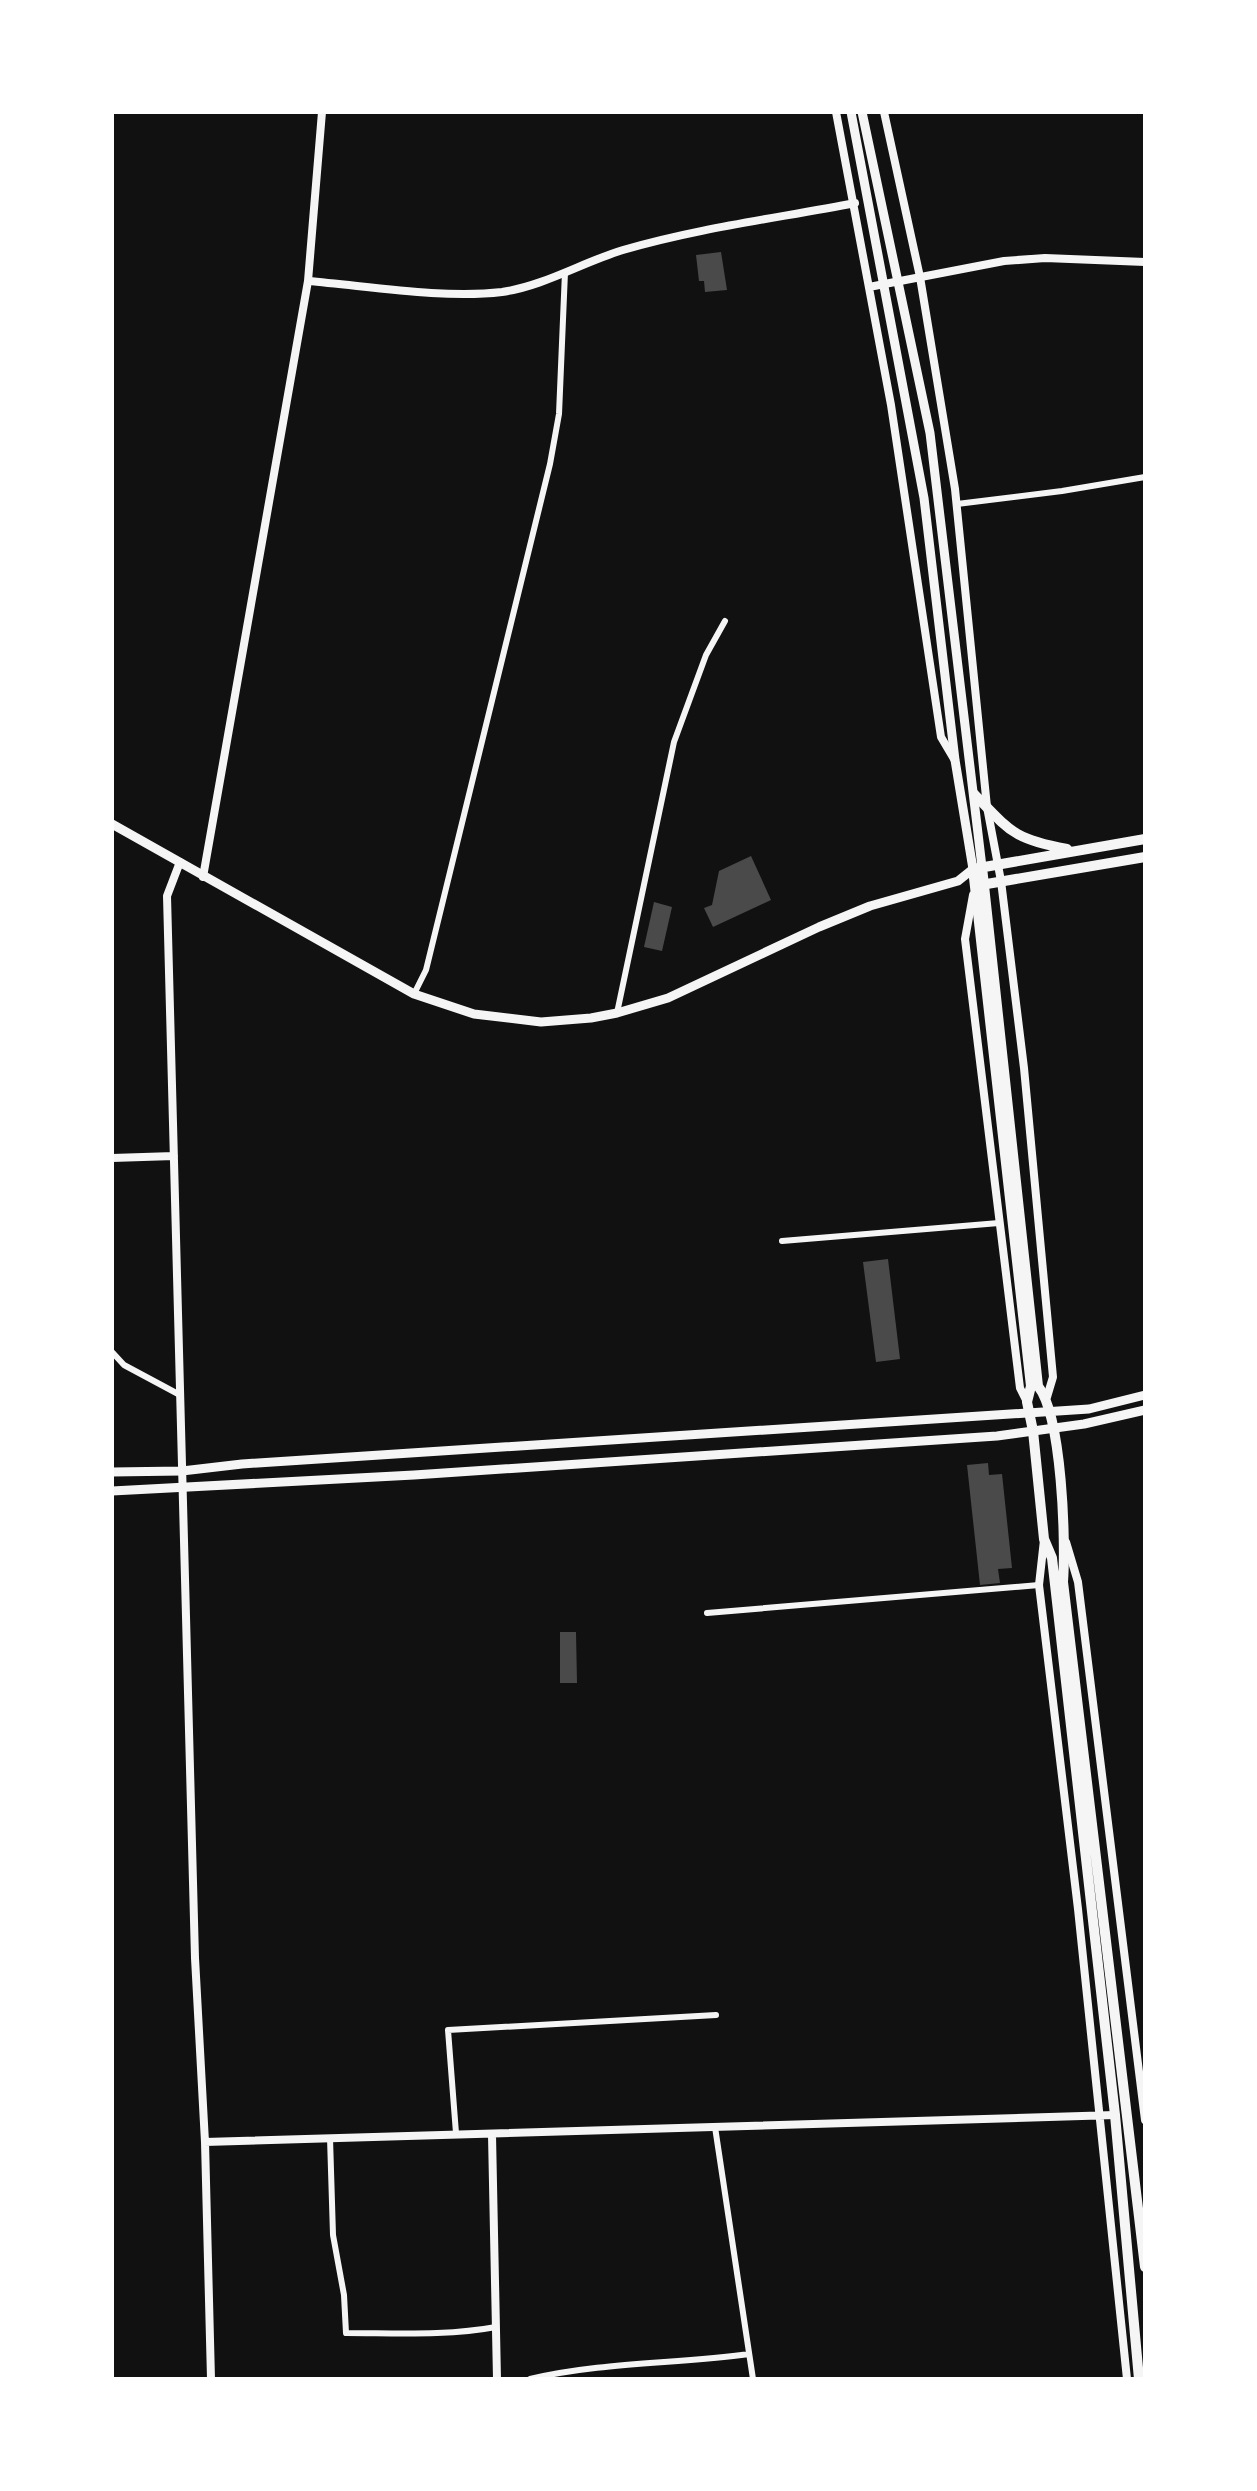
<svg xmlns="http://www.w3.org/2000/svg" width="1257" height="2491" font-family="'Exo 2',sans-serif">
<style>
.building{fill:#4a4a4a}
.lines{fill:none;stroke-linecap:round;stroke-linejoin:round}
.minor{stroke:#f5f5f5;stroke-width:6}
.tertiary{stroke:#f5f5f5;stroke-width:8}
.secondary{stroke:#f5f5f5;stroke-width:9}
.primary{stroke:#f5f5f5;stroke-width:10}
</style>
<rect width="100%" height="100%" fill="#111"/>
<!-- building -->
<path class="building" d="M 721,252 L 727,290 L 705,292 L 704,281 L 699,281 L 696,255 Z
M 751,856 L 771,900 L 713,927 L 704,908 L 712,905 L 719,871 Z
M 654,902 L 672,907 L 662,951 L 644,947 Z
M 888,1259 L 900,1359 L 876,1362 L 863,1262 Z
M 988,1463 L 989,1475 L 1002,1474 L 1012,1568 L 998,1569 L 1000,1583 L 980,1585 L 967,1465 Z
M 560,1632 L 576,1632 L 577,1683 L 560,1683 Z"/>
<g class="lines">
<!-- minor -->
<path class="minor" d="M 957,504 L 1062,491 L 1145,477
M 414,994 L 426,970 L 550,464 L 559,414 L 565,272
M 617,1013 L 674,742 L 706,655 L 725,621
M 782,1241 L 999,1223
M 112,1352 L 124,1365 L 180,1395
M 707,1613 L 1039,1585
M 715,2127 L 753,2379
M 456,2133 L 448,2030 L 716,2015
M 330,2138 L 333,2235 L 344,2295 L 346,2333 C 396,2333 448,2336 496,2327
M 530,2379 C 603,2362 676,2364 749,2354"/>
<!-- tertiary -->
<path class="tertiary" d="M 836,112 L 891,405 L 941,737 L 954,759
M 884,112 L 920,277 L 955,489 L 987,807 L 1001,881 L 1024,1068 L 1053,1377 L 1047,1397
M 308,281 C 368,286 443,299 502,292 C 544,286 583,262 623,250 C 698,228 778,218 855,203
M 869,287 L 1004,261 L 1045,258 L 1145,262
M 180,862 L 167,896 L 195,1958 L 205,2142 L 211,2379
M 203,877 L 308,281 L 322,112
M 973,895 L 965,939 L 1020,1388 L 1027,1402
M 112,1158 L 174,1156
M 1044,1540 L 1039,1585 L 1078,1909 L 1127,2379
M 1066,1542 L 1078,1582 L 1145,2120
M 492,2135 L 497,2379
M 205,2142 L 1115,2115"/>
<!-- secondary -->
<path class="secondary" d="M 862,112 L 930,433 L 982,867
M 112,824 L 414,994 L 474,1014 L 541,1022 L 591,1018 L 617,1013 L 668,998 L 819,927 L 870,906 L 958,881 L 973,869 L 955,760 L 924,498 L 851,112
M 112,1472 L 182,1471 L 242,1464 L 1089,1409 L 1145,1395
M 112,1491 L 414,1475 L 997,1436 L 1084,1424 L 1145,1410"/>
<!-- primary -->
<path class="primary" d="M 974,794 C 1010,831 1013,839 1067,849
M 982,867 L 1038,1386 C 1062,1416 1066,1541 1063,1582 L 1145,2267
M 981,885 L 1145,857
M 1139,2379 L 1115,2115 L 1052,1558 L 1044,1539 L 1033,1431 L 1027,1402 L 1031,1386 L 973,869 L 1145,839"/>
</g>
<!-- border -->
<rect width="1257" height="2491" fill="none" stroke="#ffffff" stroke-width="228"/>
</svg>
